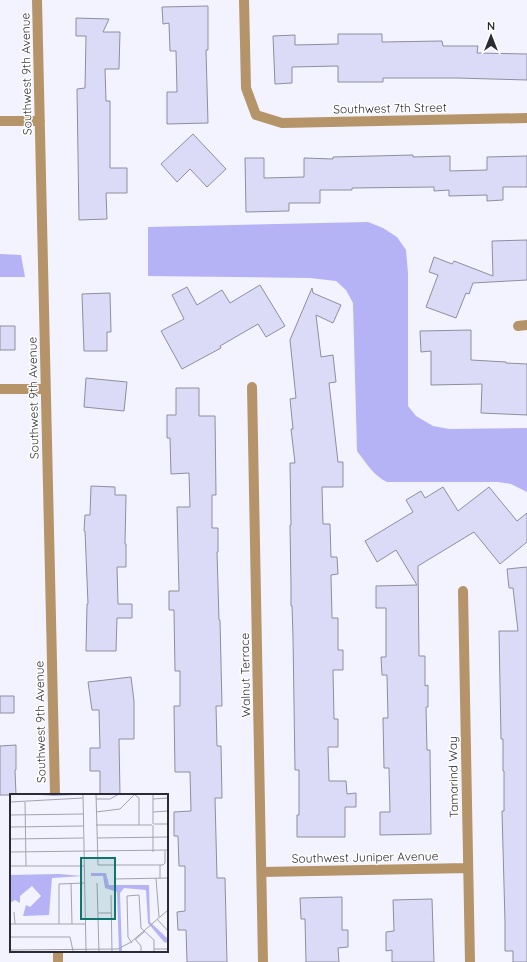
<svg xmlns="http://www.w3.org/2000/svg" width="527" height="962" font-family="Quicksand,sans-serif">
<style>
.water{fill:#b5b2f6}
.building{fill:#dbdbf7;stroke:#8e8ea0}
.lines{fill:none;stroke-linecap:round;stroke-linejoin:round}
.street{stroke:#b6946a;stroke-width:10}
.labels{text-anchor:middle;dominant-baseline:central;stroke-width:3;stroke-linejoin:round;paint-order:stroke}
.street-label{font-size:12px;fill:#2b2b33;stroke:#fff}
.inset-road{fill:none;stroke:#a2a3ad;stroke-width:1}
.view{fill:#0f766e;fill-opacity:0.15;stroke:#0f766e;stroke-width:2}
.inset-edge{fill:none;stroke:#2b2b33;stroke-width:2}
</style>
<rect width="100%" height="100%" fill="#f2f3ff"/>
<!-- water -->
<path class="water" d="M 368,222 L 383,228 L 397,237 L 406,250 L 408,273 L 408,406 L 416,416 L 433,426 L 449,429 L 527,428 L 527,492 L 511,484 L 498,482 L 387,482 C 374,476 366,463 357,451 L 353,303 L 346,290 L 336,281 L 310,278 L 148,276 L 148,227 Z
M 0,254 L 21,255 L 25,277 L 0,277 Z"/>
<!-- building -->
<path class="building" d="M 208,6 L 208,50 L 206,50 L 208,123 L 167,124 L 167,92 L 177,92 L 176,51 L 170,51 L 169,23 L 163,24 L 162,7 Z
M 76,18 L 109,19 L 103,32 L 120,32 L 119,69 L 105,69 L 106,101 L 110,101 L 110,168 L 127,168 L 127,193 L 106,193 L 107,219 L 79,220 L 77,89 L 85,88 L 86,36 L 76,36 Z
M 338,34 L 382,34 L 382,42 L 442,41 L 443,46 L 478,46 L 477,53 L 527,54 L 527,80 L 457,78 L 383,78 L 383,82 L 338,82 L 338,66 L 292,67 L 292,83 L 275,84 L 273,36 L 295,35 L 295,45 L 338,44 Z
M 193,134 L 226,169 L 207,187 L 190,169 L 177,182 L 161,164 Z
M 413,155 L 413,157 L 450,156 L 450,171 L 487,170 L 487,157 L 527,156 L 527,187 L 503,187 L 503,200 L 487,201 L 487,195 L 449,196 L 449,190 L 434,191 L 434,187 L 352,188 L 352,190 L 320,190 L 320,203 L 289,203 L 289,211 L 246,212 L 245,158 L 264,158 L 264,178 L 304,177 L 304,158 L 333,159 L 333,157 Z
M 527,240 L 527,280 L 473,283 L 469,294 L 466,293 L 456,318 L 426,307 L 438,275 L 429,272 L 434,257 L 452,264 L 454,261 L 493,276 L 492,241 Z
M 260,285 L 285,326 L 266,337 L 258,324 L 220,346 L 221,348 L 182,369 L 161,331 L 184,319 L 172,295 L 187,287 L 197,305 L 222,290 L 230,303 Z
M 312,288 L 313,293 L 341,305 L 333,323 L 316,315 L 321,357 L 333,355 L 336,382 L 329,383 L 338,462 L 343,462 L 343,487 L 322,487 L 323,524 L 330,524 L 331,557 L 337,557 L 338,574 L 331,575 L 332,618 L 338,618 L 338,650 L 343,650 L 343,670 L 333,670 L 334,719 L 338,719 L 338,747 L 328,747 L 329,781 L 346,781 L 347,794 L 356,793 L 356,807 L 345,807 L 345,837 L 297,837 L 297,815 L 299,815 L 299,770 L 295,770 L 293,637 L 292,606 L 291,606 L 291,586 L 290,525 L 291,525 L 290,463 L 295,463 L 291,429 L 293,429 L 290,399 L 296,398 L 290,340 Z
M 110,293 L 111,332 L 107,332 L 107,351 L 84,351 L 82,294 Z
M 0,326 L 15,326 L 15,350 L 0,350 Z
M 471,330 L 471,360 L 506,362 L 506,363 L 527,364 L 527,415 L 481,413 L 482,384 L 431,385 L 431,351 L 421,352 L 420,331 Z
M 86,378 L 127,382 L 124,411 L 84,407 Z
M 176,388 L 199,388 L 199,416 L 215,416 L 216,495 L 212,495 L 212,528 L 218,528 L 218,552 L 217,552 L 219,620 L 220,620 L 222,706 L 216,706 L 217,746 L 221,746 L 222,798 L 215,798 L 217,878 L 225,878 L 227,962 L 187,962 L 186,930 L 178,930 L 177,912 L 185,911 L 185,866 L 179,866 L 178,836 L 174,836 L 174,812 L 191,811 L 190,772 L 175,772 L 174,706 L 180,706 L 180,671 L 175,671 L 174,610 L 169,610 L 169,591 L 179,591 L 177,507 L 190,507 L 189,473 L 171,474 L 170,438 L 167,438 L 167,415 L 176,415 Z
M 91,486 L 115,487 L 115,495 L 126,495 L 125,544 L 126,544 L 126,567 L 117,567 L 118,604 L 132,604 L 132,618 L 117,618 L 116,651 L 86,651 L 87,604 L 88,604 L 85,531 L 84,531 L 85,515 L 90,515 Z
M 443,487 L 458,511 L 489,487 L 517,521 L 527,513 L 527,542 L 500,564 L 474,532 L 418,566 L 419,656 L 425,656 L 425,686 L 428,685 L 428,707 L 426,707 L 427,750 L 430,750 L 431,834 L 380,835 L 380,812 L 390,812 L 389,768 L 384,768 L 383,718 L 388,718 L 387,675 L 382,675 L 381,657 L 386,657 L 386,608 L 376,608 L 376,586 L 417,585 L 396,550 L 377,562 L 365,541 L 413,512 L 406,500 L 421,491 L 425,498 Z
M 527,567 L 527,962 L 513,962 L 513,951 L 505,951 L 505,922 L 502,811 L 504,811 L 504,771 L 503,771 L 503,739 L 501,739 L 499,631 L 518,631 L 513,588 L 509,588 L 507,569 Z
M 131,677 L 134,701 L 134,739 L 119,739 L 120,795 L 100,795 L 100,771 L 90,771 L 90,748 L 100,748 L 99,710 L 92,710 L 88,682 Z
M 0,696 L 14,696 L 14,713 L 0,713 Z
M 16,745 L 16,770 L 15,770 L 16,795 L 0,795 L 0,746 Z
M 342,897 L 342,930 L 348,930 L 348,947 L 338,948 L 339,962 L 306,962 L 305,919 L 301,919 L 300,898 Z
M 432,899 L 434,962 L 392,962 L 392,950 L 386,951 L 386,932 L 394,931 L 393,900 Z"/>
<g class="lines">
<!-- street -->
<path class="street" d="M 37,0 L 55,795
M 244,0 L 246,88 L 256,115 L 282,123 L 527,118
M 0,121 L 40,121
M 518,326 L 527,325
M 252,387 L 263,962
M 0,389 L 45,389
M 463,591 L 470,962
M 262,872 L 468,868
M 58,951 L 58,962"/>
</g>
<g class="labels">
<!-- street labels -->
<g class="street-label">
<text transform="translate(26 74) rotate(-91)">Southwest 9th Avenue</text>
<text transform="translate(390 108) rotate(-1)">Southwest 7th Street</text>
<text transform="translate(33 398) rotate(-91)">Southwest 9th Avenue</text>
<text transform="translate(245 675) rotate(-91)">Walnut Terrace</text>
<text transform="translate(40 722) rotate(-91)">Southwest 9th Avenue</text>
<text transform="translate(453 777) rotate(-91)">Tamarind Way</text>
<text transform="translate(365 857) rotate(-1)">Southwest Juniper Avenue</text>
</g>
</g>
<!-- overview -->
<g transform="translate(10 794)">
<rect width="158" height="158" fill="#f2f3ff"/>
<path d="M 17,0 L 60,1 L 84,0 L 44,2 ZM 81,79 L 96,79 L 99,91 L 139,91 L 140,128 L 158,145 L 158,149 L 154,148 L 138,129 L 136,96 L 114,94 L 110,99 L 112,158 L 109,158 L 107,98 L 95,94 L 93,82 L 81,82 ZM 49,80 L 73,82 L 42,84 L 39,121 L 13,122 L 16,111 L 20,113 L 31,102 L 22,92 L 10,102 L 10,109 L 5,106 L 0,109 L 0,81 Z" fill="#b5b2f6"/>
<path class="inset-road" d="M 73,0 L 76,157M 86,0 L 88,71 L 153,71 L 155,69 L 155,57M 143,0 L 143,30M 125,1 L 129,4 L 129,31M 86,5 L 100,5 L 109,0M 143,5 L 158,4M 0,8 L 73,4M 15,8 L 16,72M 86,18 L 110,15 L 125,0M 143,18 L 158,17M 0,21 L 73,20M 144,30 L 158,30M 86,31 L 142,31M 143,31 L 143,58M 0,33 L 73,32M 87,44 L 158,43M 0,45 L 73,44M 0,58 L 158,56M 150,71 L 150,84M 0,72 L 74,72M 146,84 L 149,123M 104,85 L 158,84M 61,89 L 62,130M 87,89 L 89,158M 101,101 L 102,158M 4,118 L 5,130M 88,119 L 101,119M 147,125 L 158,137M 0,130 L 75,130M 49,130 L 49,90 L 74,89M 0,143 L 60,143 L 63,157M 125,145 L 131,152 L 131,158M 125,146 L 135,137M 122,149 L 118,143 L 117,102 L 129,101 L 131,134 L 144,146 L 144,158M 144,155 L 158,155M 0,156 L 108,155 L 121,148 L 158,116"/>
<path class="view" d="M 71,64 L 105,64 L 105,125 L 71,125 Z"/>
<rect width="158" height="158" class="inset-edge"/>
</g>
<!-- north arrow -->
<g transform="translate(491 36)" stroke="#ffffff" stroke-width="3" paint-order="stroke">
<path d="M0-3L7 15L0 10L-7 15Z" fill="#2b2b33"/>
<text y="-6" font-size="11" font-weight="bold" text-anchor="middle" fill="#2b2b33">N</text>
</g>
</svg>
